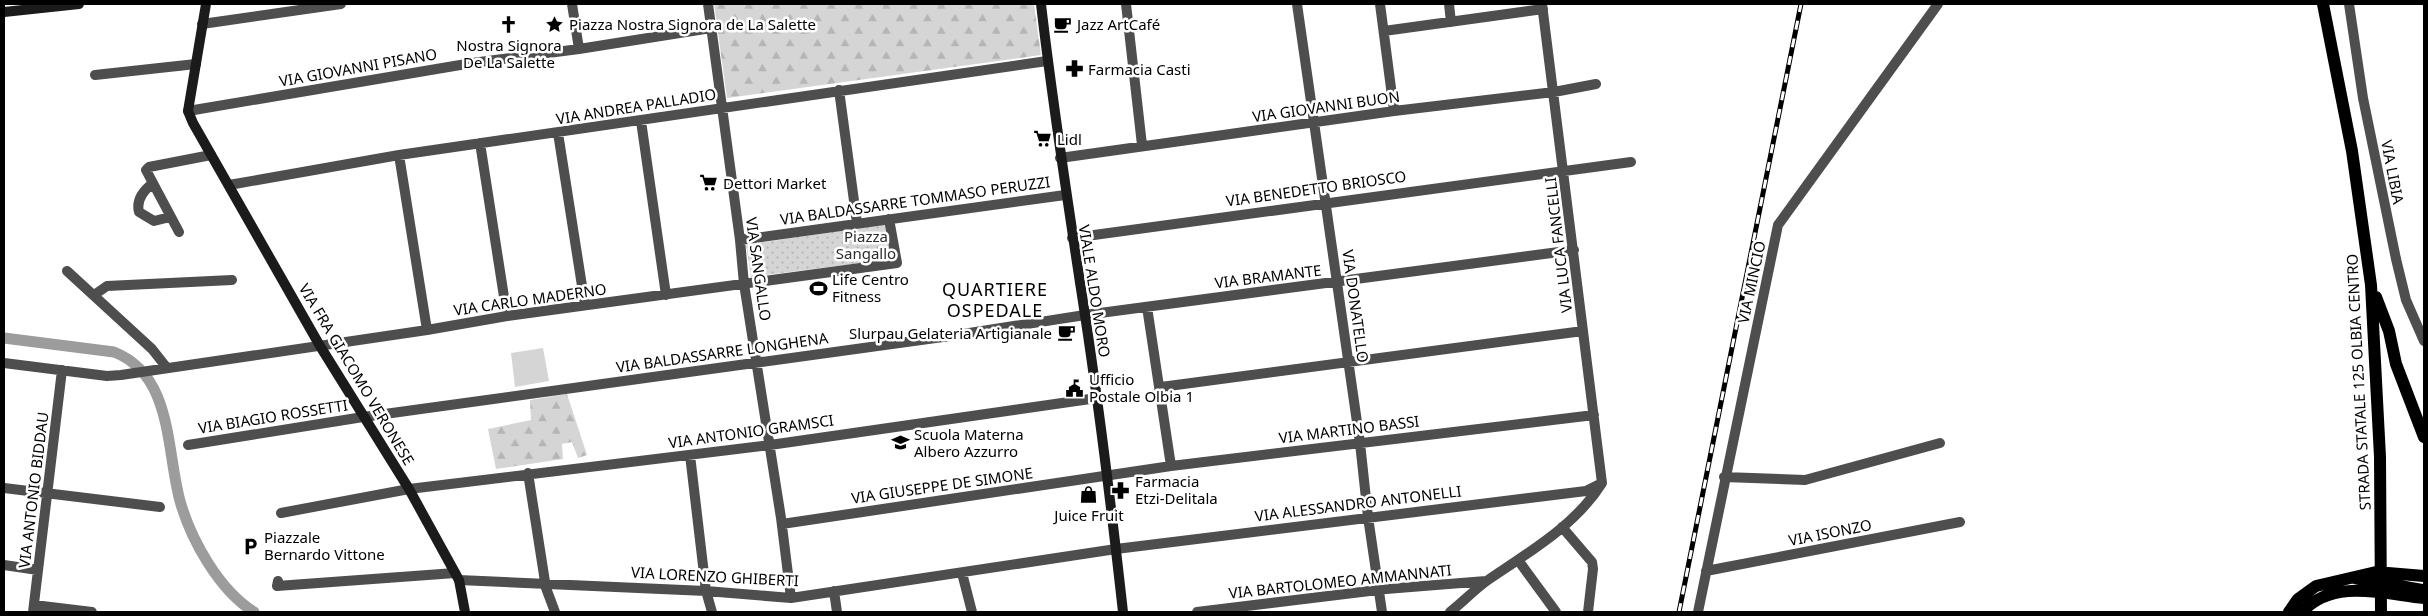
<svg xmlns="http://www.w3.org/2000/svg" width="2428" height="616" font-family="'Noto Sans',sans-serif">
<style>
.grass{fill:url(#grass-dots)}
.forest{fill:url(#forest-firs)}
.garden{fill:#d5d5d5}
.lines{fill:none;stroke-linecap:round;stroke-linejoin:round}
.canal{stroke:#9c9c9c;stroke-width:11}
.street{stroke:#4e4e4e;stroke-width:10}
.secondary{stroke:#1b1b1b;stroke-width:10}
.primary{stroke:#000;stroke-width:12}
.rail-casing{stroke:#000;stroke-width:5}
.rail{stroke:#fff;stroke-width:3;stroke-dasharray:9;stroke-linecap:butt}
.labels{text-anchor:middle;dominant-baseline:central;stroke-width:5;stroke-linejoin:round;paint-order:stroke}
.poi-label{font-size:15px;fill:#000;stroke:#fff;text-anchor:start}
.street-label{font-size:15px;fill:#000;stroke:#fff}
.park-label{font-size:15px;fill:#2c2c2c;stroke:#fff}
.quarter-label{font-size:18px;letter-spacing:1px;fill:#000;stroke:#fff}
</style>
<defs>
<pattern id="grass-dots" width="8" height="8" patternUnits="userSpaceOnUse" patternTransform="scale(1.25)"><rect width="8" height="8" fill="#d5d5d5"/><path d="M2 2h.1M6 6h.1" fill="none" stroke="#b5b5b5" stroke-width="1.8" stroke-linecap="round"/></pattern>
<pattern id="forest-firs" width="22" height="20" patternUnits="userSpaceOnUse" patternTransform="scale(1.25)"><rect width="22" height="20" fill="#d5d5d5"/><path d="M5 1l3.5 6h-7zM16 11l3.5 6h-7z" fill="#b5b5b5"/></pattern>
</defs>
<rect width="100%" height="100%" fill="#fff"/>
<!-- grass -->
<path class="grass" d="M 886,224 L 892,259 L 751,277 L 746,245 Z"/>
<!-- forest -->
<path class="forest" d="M 714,4 L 1034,4 L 1041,55 L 727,98 Z
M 567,394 L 587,455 L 578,458 L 572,442 L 562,444 L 563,459 L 496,469 L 488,429 L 531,420 L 530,400 Z"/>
<!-- garden -->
<path class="garden" d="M 543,348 L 549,381 L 515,387 L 511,353 Z"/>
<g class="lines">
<!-- canal -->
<path class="canal" d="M 4,338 L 114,352 C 173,375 166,450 180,501 C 191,540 219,590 254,612"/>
<!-- street -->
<path class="street" d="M 572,4 L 579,49
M 708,4 L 740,240 L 744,284 L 781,518 L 791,598
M 1126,4 L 1142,145
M 1297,4 L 1360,443 L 1368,517 L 1382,612
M 1380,4 L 1394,111
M 1449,4 L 1451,22
M 1542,4 L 1602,483
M 2349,4 L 2363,98 L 2396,259 L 2406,300 L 2424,341
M 202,24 L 341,4
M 1384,31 L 1543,9
M 95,75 L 196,64
M 839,90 L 857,223
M 188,111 L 472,63 L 579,49 L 711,28
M 641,121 L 666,295
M 558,133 L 585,305
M 480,143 L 507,316
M 399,155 L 427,330
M 1060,158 L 1394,111 L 1554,92 L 1596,84
M 152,184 C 143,191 136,200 139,212 L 154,221 L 170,217
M 229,185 L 399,155 L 1047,61
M 179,232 L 146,170 L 149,167 L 211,155
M 1072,238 L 1631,162
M 740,240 L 1065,195
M 67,271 L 152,349 L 167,368
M 94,295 L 107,286 L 232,280
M 1147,307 L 1171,466
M 4,363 L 107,376 L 121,375 L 427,330 L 507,316 L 897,263 L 889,219
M 1161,387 L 1583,331
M 188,445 L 363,417 L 950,336 L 1085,315 L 1574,250
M 690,455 L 706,591 L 712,612
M 528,473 L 546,588 L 555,612
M 1724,477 L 1805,480 L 1940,443
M 4,488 L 160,507
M 281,513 L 409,489 L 770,445 L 1097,398
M 782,524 L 1171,466 L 1594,415
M 1562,527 L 1592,562 L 1593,569 L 1588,612
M 1518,560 L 1556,612
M 4,565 L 38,570
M 1706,571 L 1960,522
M 962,573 L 972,612
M 459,580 L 706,591 L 791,598 L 1116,549 L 1586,491 L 1602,483
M 278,581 L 277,586 L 455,573
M 834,591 L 837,612
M 34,605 L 92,612
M 33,612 L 62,370
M 1197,612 L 1386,589 L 1486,581
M 1450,612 C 1463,602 1475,589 1488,580 C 1529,552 1576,525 1602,483
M 1698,612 L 1778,225 L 1938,4"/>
<!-- secondary -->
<path class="secondary" d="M 206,4 L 188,111 L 193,123 L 320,346 L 409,489 L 459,580 L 465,612
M 1041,4 C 1053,108 1069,211 1085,315 C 1100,414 1112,513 1123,612
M 4,12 L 79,4"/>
<!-- primary -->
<path class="primary" d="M 2323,4 L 2352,151 L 2371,285 L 2380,457 L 2381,612
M 2376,297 L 2389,331 L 2396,364 L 2424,437
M 2355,578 L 2422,590
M 2289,612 L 2298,599 L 2316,586 L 2376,572 L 2424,576
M 2302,612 C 2333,578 2384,594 2424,598"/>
<defs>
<path id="rail" d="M 1679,612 L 1801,4"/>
</defs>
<!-- rail casing -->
<use href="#rail" class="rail-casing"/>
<!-- rail -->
<use href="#rail" class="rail"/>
</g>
<!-- icons -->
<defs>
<symbol id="church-bare" viewBox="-9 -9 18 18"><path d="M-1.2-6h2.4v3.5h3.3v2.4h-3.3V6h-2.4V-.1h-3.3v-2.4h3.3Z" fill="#000" stroke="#fff" stroke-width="2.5" paint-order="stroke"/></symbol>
<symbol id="sight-bare" viewBox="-9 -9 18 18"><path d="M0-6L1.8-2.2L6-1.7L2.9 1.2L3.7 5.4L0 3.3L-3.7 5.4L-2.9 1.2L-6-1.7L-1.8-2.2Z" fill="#000" stroke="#fff" stroke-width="2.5" paint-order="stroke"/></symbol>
<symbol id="cafe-bare" viewBox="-9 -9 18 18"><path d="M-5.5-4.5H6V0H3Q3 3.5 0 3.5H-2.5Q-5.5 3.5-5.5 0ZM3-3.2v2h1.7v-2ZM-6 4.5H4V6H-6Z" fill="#000" stroke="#fff" stroke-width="2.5" paint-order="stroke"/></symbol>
<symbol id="pharmacy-bare" viewBox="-9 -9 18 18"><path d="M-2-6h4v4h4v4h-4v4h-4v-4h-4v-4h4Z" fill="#000" stroke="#fff" stroke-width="2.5" paint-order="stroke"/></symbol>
<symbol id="supermarket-bare" viewBox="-9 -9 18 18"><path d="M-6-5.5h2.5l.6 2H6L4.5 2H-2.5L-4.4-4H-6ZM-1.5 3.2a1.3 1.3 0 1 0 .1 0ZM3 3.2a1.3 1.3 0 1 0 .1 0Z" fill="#000" stroke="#fff" stroke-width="2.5" paint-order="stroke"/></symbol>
<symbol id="stadium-bare" viewBox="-9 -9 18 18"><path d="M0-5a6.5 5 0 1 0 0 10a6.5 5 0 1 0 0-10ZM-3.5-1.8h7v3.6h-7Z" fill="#000" stroke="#fff" stroke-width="2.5" paint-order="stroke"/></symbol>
<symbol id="civic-bare" viewBox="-9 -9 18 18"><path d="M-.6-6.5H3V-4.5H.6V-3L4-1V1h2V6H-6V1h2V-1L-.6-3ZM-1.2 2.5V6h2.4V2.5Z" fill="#000" stroke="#fff" stroke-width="2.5" paint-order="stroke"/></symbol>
<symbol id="school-bare" viewBox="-9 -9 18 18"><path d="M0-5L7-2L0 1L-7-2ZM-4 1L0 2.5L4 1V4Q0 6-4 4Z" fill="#000" stroke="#fff" stroke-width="2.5" paint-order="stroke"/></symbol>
<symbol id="shop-bare" viewBox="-9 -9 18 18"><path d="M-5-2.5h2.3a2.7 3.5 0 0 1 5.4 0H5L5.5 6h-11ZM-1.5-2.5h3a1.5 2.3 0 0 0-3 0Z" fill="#000" stroke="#fff" stroke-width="2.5" paint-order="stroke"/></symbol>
<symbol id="parking-bare" viewBox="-9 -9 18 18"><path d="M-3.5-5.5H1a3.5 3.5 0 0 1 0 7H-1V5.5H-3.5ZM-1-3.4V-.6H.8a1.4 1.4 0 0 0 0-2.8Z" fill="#000" stroke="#fff" stroke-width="2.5" paint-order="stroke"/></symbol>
</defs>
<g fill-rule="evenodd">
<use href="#church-bare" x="496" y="12" width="25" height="25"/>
<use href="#sight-bare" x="542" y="12" width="25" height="25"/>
<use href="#cafe-bare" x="1050" y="12" width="25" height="25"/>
<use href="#pharmacy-bare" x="1062" y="56" width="25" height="25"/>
<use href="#supermarket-bare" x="1030" y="126" width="25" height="25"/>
<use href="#supermarket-bare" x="696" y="170" width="25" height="25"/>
<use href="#stadium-bare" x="806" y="276" width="25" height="25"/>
<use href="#cafe-bare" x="1054" y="320" width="25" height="25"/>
<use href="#civic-bare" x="1062" y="376" width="25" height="25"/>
<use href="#school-bare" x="888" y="430" width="25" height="25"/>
<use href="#pharmacy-bare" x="1108" y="478" width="25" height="25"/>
<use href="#shop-bare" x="1076" y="482" width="25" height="25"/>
<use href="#parking-bare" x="238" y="534" width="25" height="25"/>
</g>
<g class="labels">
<!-- poi labels -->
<g class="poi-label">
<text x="569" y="24">Piazza Nostra Signora de La Salette</text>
<text x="1077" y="24">Jazz ArtCafé</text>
<text x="509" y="45" text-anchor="middle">Nostra Signora<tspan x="509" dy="17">De La Salette</tspan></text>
<text x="1088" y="69">Farmacia Casti</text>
<text x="1057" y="139">Lidl</text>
<text x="723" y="183">Dettori Market</text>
<text x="832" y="279">Life Centro<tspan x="832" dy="17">Fitness</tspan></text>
<text x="1052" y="333" text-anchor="end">Slurpau Gelateria Artigianale</text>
<text x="1089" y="379">Ufficio<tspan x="1089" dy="17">Postale Olbia 1</tspan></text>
<text x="914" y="434">Scuola Materna<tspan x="914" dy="17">Albero Azzurro</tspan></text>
<text x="1135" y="481">Farmacia<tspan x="1135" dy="17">Etzi-Delitala</tspan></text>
<text x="1089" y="515" text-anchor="middle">Juice Fruit</text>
<text x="264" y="537">Piazzale<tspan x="264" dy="17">Bernardo Vittone</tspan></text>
</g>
<!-- street labels -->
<g class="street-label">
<text transform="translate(358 67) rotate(-10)">VIA GIOVANNI PISANO</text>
<text transform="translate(636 106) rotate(-9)">VIA ANDREA PALLADIO</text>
<text transform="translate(1326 106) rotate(-8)">VIA GIOVANNI BUON</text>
<text transform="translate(2393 172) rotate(79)">VIA LIBIA</text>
<text transform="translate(1316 188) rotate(-8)">VIA BENEDETTO BRIOSCO</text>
<text transform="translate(915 200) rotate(-8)">VIA BALDASSARRE TOMMASO PERUZZI</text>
<text transform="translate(1558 245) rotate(-97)">VIA LUCA FANCELLI</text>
<text transform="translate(759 269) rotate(82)">VIA SANGALLO</text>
<text transform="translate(1268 276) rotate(-7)">VIA BRAMANTE</text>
<text transform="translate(1751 282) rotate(-78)">VIA MINCIO</text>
<text transform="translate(1095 291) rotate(81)">VIALE ALDO MORO</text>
<text transform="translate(530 299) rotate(-8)">VIA CARLO MADERNO</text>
<text transform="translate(1356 306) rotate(82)">VIA DONATELLO</text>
<text transform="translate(722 352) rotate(-8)">VIA BALDASSARRE LONGHENA</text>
<text transform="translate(357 374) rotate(59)">VIA FRA GIACOMO VERONESE</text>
<text transform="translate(2358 382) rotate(-93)">STRADA STATALE 125 OLBIA CENTRO</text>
<text transform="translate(273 416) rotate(-9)">VIA BIAGIO ROSSETTI</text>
<text transform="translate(1349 429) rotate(-7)">VIA MARTINO BASSI</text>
<text transform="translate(751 431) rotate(-8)">VIA ANTONIO GRAMSCI</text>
<text transform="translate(942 485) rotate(-8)">VIA GIUSEPPE DE SIMONE</text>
<text transform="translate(33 490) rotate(-83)">VIA ANTONIO BIDDAU</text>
<text transform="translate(1358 503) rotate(-7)">VIA ALESSANDRO ANTONELLI</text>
<text transform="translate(1830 532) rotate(-11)">VIA ISONZO</text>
<text transform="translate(715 576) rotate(3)">VIA LORENZO GHIBERTI</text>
<text transform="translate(1340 581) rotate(-6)">VIA BARTOLOMEO AMMANNATI</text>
</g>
<!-- park labels -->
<g class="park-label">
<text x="866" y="236">Piazza<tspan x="866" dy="17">Sangallo</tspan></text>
</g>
<!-- quarter labels -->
<g class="quarter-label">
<text x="995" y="289">QUARTIERE<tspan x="995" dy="21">OSPEDALE</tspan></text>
</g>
</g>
<!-- border -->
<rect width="2428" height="616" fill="none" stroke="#000000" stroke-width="10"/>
</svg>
